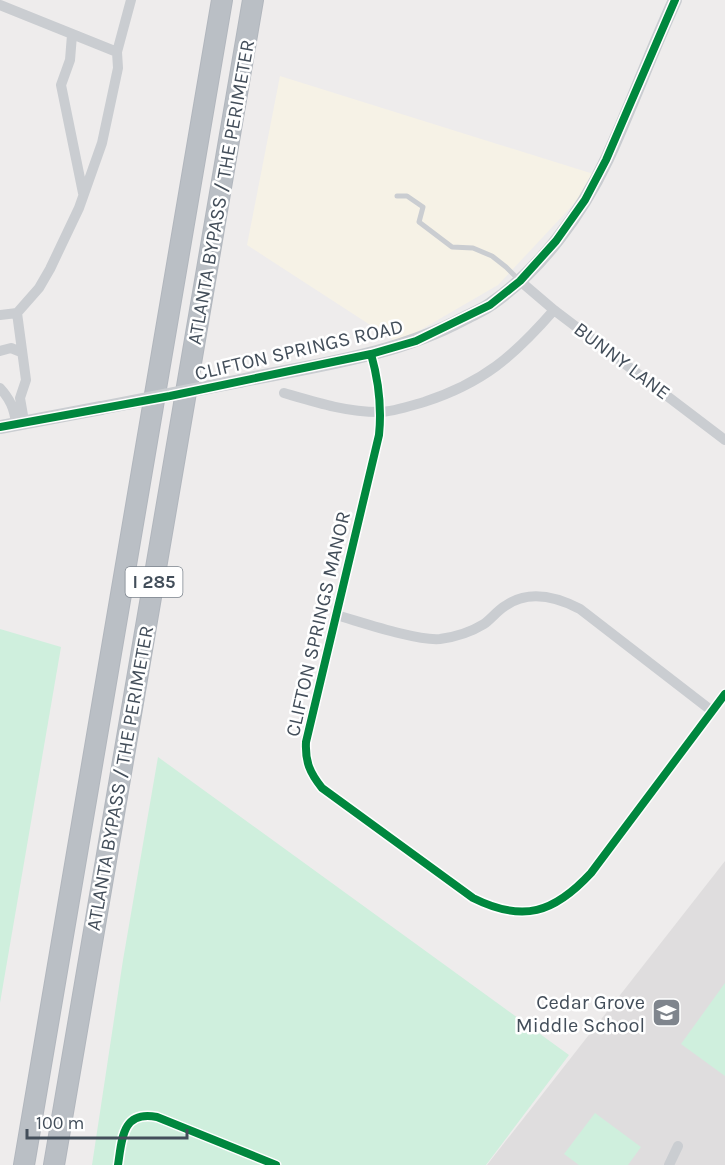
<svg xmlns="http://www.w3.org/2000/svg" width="725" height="1165" font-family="Karla,sans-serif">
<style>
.commercial{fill:#f6f2e6}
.education{fill:#dfddde}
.green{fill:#cfefdd}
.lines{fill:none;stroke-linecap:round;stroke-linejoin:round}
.motorway-casing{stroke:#b1b6bd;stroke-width:22}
.service{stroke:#cacdd1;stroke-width:5}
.minor{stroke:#cacdd1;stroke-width:10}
.tertiary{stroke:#cacdd1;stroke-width:14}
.motorway{stroke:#babfc5;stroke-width:20}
.tertiary-bridge{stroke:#cacdd1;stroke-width:14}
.cycleway-casing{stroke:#fff;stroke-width:11}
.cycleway{stroke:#00873e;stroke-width:8}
.labels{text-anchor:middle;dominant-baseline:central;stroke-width:5;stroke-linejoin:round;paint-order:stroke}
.shield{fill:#fff;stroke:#7b838c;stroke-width:1.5}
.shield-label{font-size:18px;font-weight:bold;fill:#434e5a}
.street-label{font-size:20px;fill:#434e5a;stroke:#fff}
.poi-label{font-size:20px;fill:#434e5a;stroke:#fff;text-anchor:end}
</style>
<rect width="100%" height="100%" fill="#eeecec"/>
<!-- commercial -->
<path class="commercial" d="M 280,76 L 600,176 L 498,285 L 398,343 L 247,245 Z"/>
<!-- education -->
<path class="education" d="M 725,861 L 725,1165 L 487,1165 Z"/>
<!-- green -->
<path class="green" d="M 0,629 L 61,647 L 0,1003 Z
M 158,757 L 569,1055 L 486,1165 L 92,1165 L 123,960 Z
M 725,983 L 725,1076 L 681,1044 Z
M 595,1113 L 641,1147 L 628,1165 L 579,1165 L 564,1154 Z"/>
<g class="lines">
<defs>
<path id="motorway" d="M 24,1165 L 222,0
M 54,1165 L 253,0"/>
</defs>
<!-- motorway casing -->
<use href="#motorway" class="motorway-casing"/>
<!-- service -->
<path class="service" d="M 397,196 L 407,196 L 423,207 L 419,222 L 452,247 L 473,248 L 492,256 L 506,267 L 519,280"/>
<!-- minor -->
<path class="minor" d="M 0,5 L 117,52
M 72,35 L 70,60 L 61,85 L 83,193
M 520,281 L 554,310 L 725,440
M 0,315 L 17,313
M 0,351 L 11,348 L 21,352
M 371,354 C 379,382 382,406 379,435 L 306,742 C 305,762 310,773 322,788 L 473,898 C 523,923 554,913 591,873 L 725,694
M 0,388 C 10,399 14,408 16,423
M 284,393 C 315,402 346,412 379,412 C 393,412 410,406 424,402 C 483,383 514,356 554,310
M 24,421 L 20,398 L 26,380 L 17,313 L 39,288 L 50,269 L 79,208 L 102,143 L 118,68 L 117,52 L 131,0
M 336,615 C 361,622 416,641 440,639 C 455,637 471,632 484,624 C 491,619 497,611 505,606 C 529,589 557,597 580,609 L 712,711
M 669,1165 L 678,1146"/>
<!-- tertiary -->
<path class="tertiary" d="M 240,381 C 315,365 394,356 463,319 C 472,314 483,310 491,304 C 541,269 581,214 607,159 C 631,107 651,52 675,0
M 0,427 L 101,408"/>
<!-- motorway -->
<use href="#motorway" class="motorway"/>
<!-- tertiary-bridge -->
<path class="tertiary-bridge" d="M 101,408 L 240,381"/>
<defs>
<path id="cycleway" d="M 371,354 C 379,382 382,406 379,435 L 306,742 C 305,762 310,773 322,788 L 473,898 C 523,923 554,913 591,873 L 725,694
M 0,427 L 170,396 L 371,354 L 416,341 L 490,305 L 520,281 L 556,241 L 585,200 L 606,160 L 675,0
M 118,1165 C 122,1139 122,1110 157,1117 L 276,1165"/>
</defs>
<!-- cycleway casing -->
<use href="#cycleway" class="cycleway-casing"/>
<!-- cycleway -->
<use href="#cycleway" class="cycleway"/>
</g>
<!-- icons -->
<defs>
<symbol id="school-square" viewBox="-11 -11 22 22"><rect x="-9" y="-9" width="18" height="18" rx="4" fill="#7f858d" stroke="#fff"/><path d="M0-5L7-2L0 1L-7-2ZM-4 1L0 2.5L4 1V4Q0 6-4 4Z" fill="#fff"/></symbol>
</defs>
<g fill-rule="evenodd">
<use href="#school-square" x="650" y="996" width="33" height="33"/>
</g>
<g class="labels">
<!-- shield labels -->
<rect class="shield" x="125.5" y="567" width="57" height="30" rx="4.5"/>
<g class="shield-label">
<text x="154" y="582">I 285</text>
</g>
<!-- street labels -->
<g class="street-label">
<text transform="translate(221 192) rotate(-80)">ATLANTA BYPASS / THE PERIMETER</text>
<text transform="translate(299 350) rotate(-13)">CLIFTON SPRINGS ROAD</text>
<text transform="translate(622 361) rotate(37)">BUNNY LANE</text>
<text transform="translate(318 624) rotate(-77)">CLIFTON SPRINGS MANOR</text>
<text transform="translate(120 778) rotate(-80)">ATLANTA BYPASS / THE PERIMETER</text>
</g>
<!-- poi labels -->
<g class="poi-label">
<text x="645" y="1002">Cedar Grove<tspan x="645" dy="23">Middle School</tspan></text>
</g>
</g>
<!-- scale -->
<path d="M27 1129v9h160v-9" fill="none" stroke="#434e5a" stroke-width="3"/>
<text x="36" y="1129" font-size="18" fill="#434e5a" stroke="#ffffff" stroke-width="4.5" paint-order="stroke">100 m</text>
</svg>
